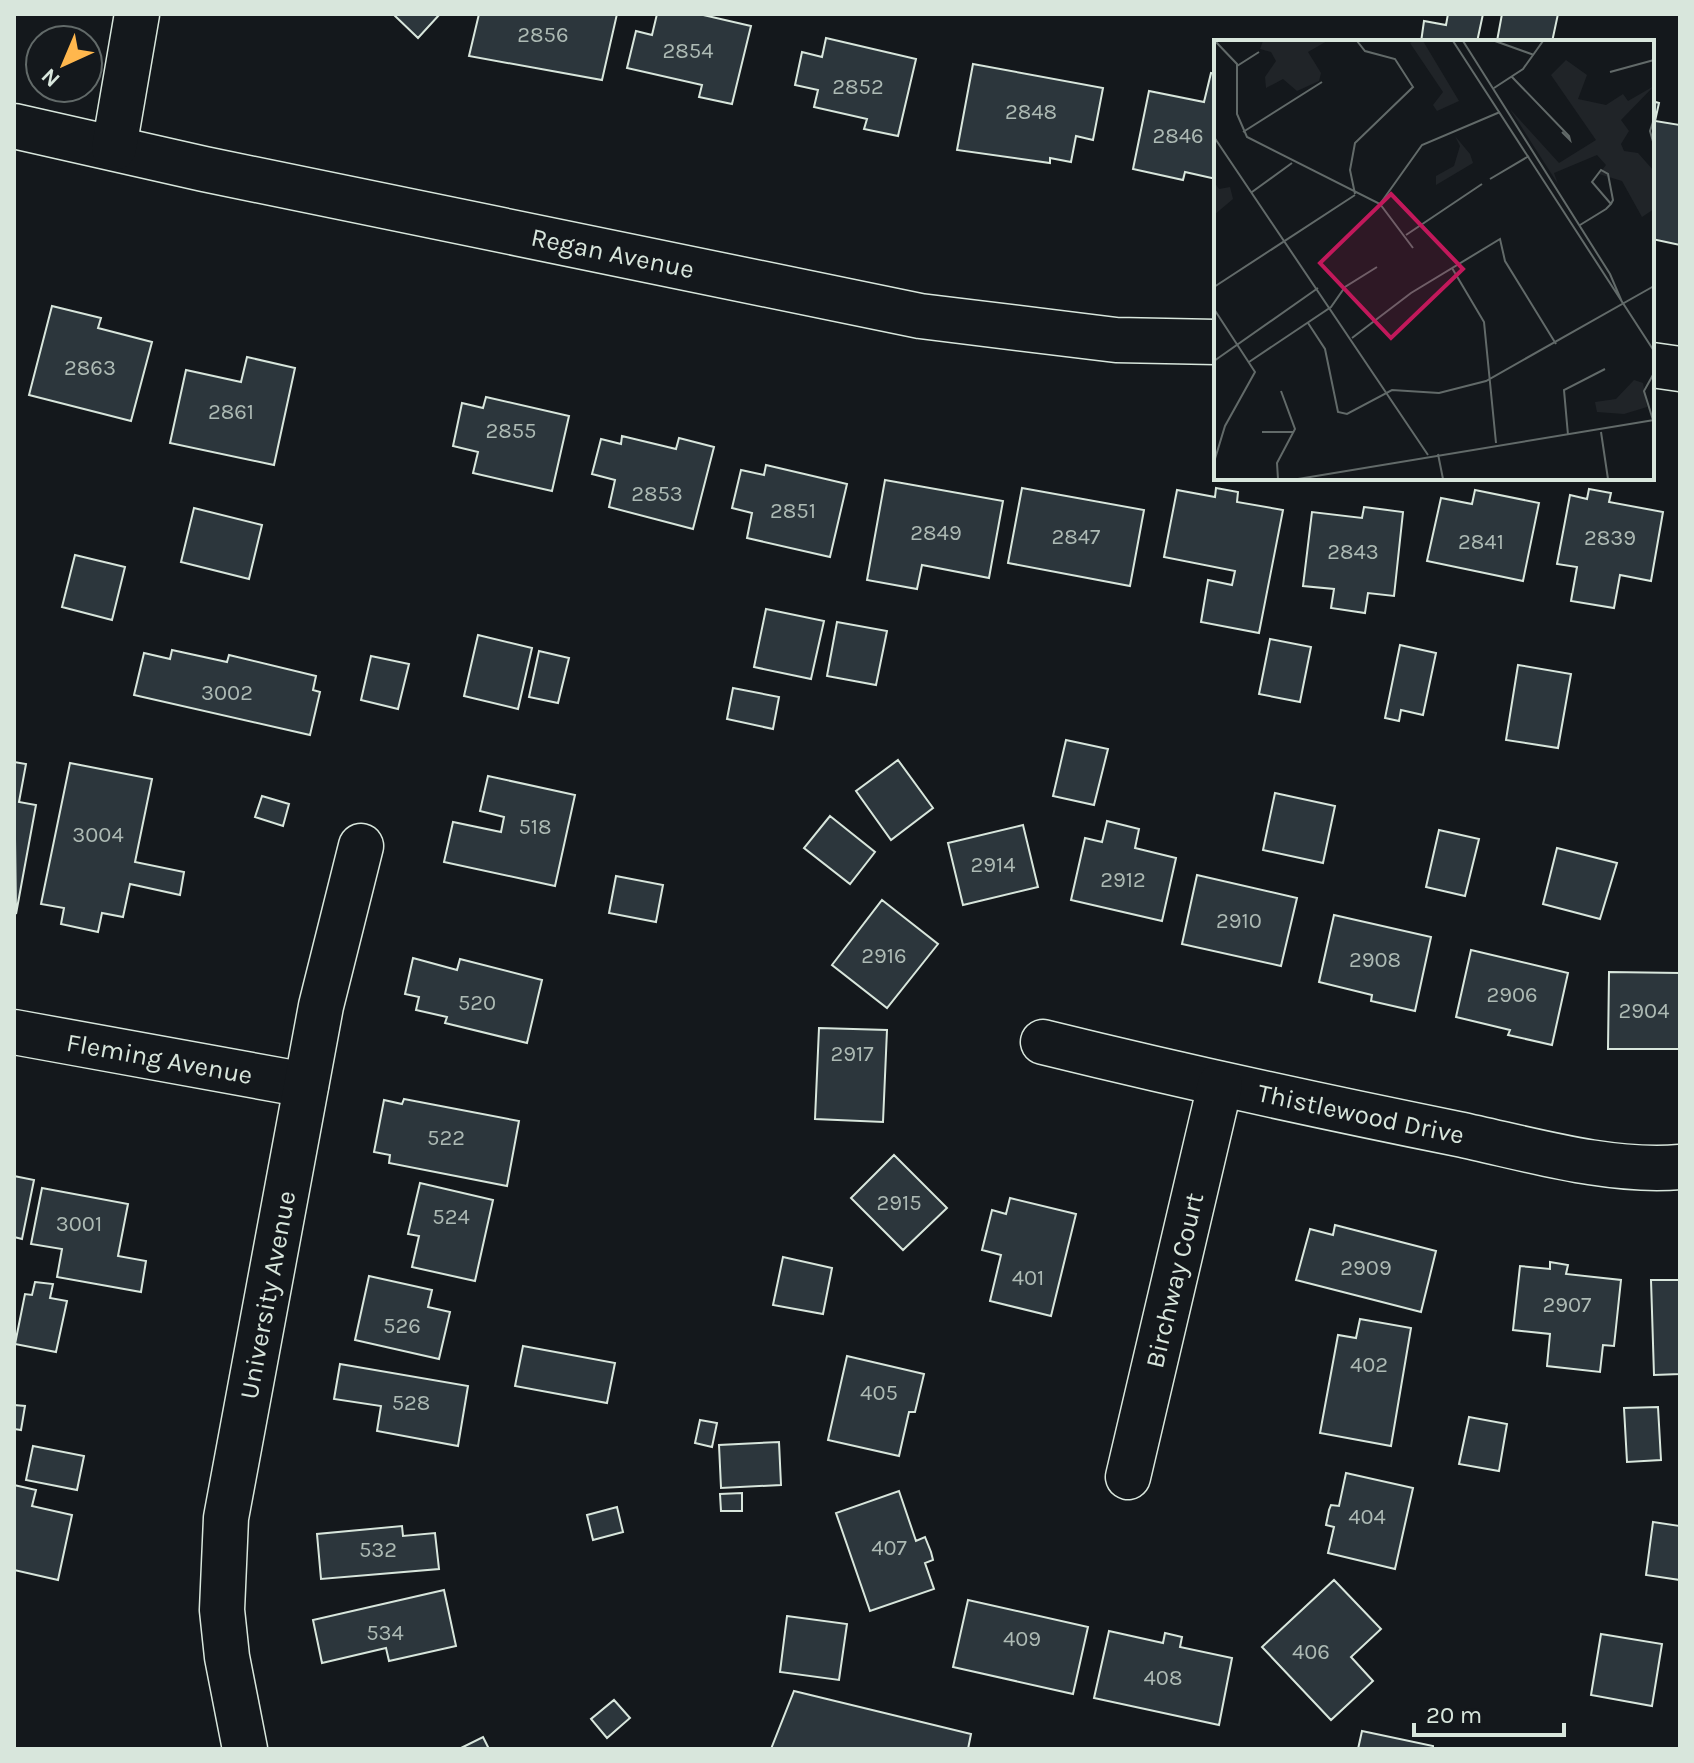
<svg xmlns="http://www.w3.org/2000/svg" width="1694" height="1763" font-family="Karla,sans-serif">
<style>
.building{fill:#2c363c;stroke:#d8e6dc;stroke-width:2}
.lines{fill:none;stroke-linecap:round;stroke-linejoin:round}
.minor-casing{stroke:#d8e6dc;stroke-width:47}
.minor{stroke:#14181c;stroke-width:44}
.labels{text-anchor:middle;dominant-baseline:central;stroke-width:6;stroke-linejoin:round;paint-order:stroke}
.number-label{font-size:22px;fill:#adbab4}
.street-label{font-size:26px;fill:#d8e6dc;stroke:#14181c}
.inset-road{fill:none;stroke:#626a69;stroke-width:2}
.view{fill:#c2185b;fill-opacity:0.15;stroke:#c2185b;stroke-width:4}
.inset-edge{fill:none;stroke:#d8e6dc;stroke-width:4}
</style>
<rect width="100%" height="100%" fill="#14181c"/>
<!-- building -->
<path class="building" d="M 393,14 L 440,14 L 418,38 Z
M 479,14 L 617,14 L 602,80 L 469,56 Z
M 657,14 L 699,14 L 751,26 L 732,104 L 699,97 L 702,85 L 627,68 L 636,31 L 652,35 Z
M 1448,14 L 1483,14 L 1477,42 L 1421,42 L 1424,21 L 1446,25 Z
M 1502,14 L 1558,14 L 1552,42 L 1497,41 Z
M 826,38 L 916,59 L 898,136 L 864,129 L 867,119 L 814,107 L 818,90 L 795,85 L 802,52 L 822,57 Z
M 973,64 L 1103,88 L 1093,140 L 1076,136 L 1071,162 L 1050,158 L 1050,163 L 957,150 Z
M 1211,73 L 1216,74 L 1216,179 L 1185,172 L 1183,180 L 1133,169 L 1149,91 L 1204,102 Z
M 1652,101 L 1659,103 L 1655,121 L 1680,125 L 1680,245 L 1652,239 Z
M 52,306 L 101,318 L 98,328 L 152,342 L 131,421 L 29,395 Z
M 247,357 L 295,368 L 274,465 L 170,443 L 186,370 L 241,382 Z
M 486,397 L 569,416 L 552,491 L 473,473 L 478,452 L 453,446 L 462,403 L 483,408 Z
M 622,436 L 676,449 L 679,438 L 714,447 L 693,529 L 609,507 L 615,480 L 592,474 L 601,439 L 621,444 Z
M 766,465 L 847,484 L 830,557 L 747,538 L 752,513 L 732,508 L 741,470 L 764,475 Z
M 885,480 L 1003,501 L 989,578 L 922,565 L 917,589 L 867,580 Z
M 1022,488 L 1144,510 L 1130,586 L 1008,563 Z
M 1216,488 L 1238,492 L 1237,502 L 1283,510 L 1259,633 L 1201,622 L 1208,580 L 1232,585 L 1235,571 L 1164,557 L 1177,490 L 1215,497 Z
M 1589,489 L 1611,493 L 1609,502 L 1663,512 L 1651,581 L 1620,575 L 1614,608 L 1571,601 L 1577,567 L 1557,564 L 1570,495 L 1587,499 Z
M 1475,490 L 1539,503 L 1523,581 L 1427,561 L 1441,498 L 1472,504 Z
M 1364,507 L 1403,512 L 1394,596 L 1368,593 L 1365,613 L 1331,608 L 1334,589 L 1303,586 L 1312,512 L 1362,518 Z
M 194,508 L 262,525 L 249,579 L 181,562 Z
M 75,555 L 125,567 L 112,620 L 62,607 Z
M 766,609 L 824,621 L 811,679 L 754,667 Z
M 837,622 L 887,631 L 876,685 L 827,676 Z
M 478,635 L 532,648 L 518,709 L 464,696 Z
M 1270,639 L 1311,647 L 1300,702 L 1259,694 Z
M 1400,645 L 1436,653 L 1423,715 L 1401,710 L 1399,721 L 1385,718 Z
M 172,650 L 227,662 L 229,655 L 316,676 L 313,690 L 320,692 L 310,735 L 134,695 L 144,653 L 170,659 Z
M 539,651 L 569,658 L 558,703 L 529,697 Z
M 371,656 L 409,664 L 398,709 L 361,700 Z
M 1518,665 L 1571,674 L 1558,748 L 1506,740 Z
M 733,688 L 779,697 L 773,729 L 727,719 Z
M 1066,740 L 1108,749 L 1094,805 L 1053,796 Z
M 898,760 L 933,808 L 891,840 L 856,791 Z
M 14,762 L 26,764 L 19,802 L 36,805 L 16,914 Z
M 70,763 L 152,779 L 135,862 L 184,872 L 180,895 L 130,884 L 123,917 L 102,913 L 98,932 L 61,924 L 64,908 L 41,904 Z
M 488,776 L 575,795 L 555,886 L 444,862 L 453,822 L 501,832 L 504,817 L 480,811 Z
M 1275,793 L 1335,806 L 1323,863 L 1263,850 Z
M 262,796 L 289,804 L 283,826 L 255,817 Z
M 830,816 L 875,852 L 850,884 L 804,848 Z
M 1107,821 L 1139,829 L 1135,848 L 1176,858 L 1162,921 L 1071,900 L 1085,838 L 1102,842 Z
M 1023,825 L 1038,887 L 963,905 L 948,843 Z
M 1439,830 L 1479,839 L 1465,896 L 1426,887 Z
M 1557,848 L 1617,863 L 1600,919 L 1543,904 Z
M 1197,875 L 1297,898 L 1281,966 L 1182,944 Z
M 616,876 L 663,885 L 656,922 L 609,913 Z
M 882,900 L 938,944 L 887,1008 L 832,965 Z
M 1334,915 L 1431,937 L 1415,1011 L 1371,1001 L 1372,995 L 1319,982 Z
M 1471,950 L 1568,973 L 1552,1045 L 1508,1035 L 1510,1030 L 1456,1017 Z
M 413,958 L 457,970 L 460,959 L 542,980 L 527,1043 L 445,1023 L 447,1017 L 416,1010 L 419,997 L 405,994 Z
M 1609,972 L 1680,973 L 1680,1049 L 1608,1049 Z
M 819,1028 L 887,1030 L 883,1122 L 815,1119 Z
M 404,1099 L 519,1121 L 507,1186 L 389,1163 L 390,1155 L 374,1152 L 384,1100 L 402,1104 Z
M 894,1155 L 947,1208 L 903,1250 L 851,1198 Z
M 14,1176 L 34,1180 L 22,1239 L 14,1237 Z
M 420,1183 L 493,1200 L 475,1281 L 412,1267 L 419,1236 L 408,1234 Z
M 42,1188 L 128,1204 L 118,1256 L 146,1261 L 141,1292 L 57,1277 L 62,1249 L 31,1244 Z
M 1010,1198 L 1076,1214 L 1051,1316 L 990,1301 L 1001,1255 L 982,1250 L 992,1210 L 1006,1214 Z
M 1335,1225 L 1436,1251 L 1421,1312 L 1296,1280 L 1310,1229 L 1333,1235 Z
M 783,1257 L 832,1268 L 823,1314 L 773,1305 Z
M 1550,1262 L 1568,1265 L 1566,1274 L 1621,1280 L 1614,1346 L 1603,1345 L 1600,1372 L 1547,1366 L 1550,1334 L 1513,1330 L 1520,1266 L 1550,1269 Z
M 369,1276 L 432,1290 L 428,1307 L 450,1312 L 439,1359 L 355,1340 Z
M 1651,1280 L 1680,1280 L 1680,1374 L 1654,1375 Z
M 35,1282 L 53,1284 L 50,1298 L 67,1301 L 56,1352 L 15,1344 L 25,1294 L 32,1295 Z
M 1360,1319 L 1411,1328 L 1391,1446 L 1320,1433 L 1338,1335 L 1356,1338 Z
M 523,1346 L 615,1363 L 607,1403 L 515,1386 Z
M 847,1356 L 924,1374 L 915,1412 L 909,1412 L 899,1456 L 828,1440 Z
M 340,1364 L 468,1386 L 458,1446 L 377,1431 L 381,1406 L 334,1399 Z
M 14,1405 L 25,1406 L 21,1430 L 14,1429 Z
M 1658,1407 L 1661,1460 L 1627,1462 L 1624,1408 Z
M 1469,1417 L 1507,1424 L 1499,1471 L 1459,1464 Z
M 700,1420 L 717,1423 L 712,1447 L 695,1443 Z
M 779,1442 L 781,1485 L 721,1488 L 719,1445 Z
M 33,1446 L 84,1456 L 77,1490 L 26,1480 Z
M 1346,1473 L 1413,1488 L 1395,1569 L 1328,1553 L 1334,1527 L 1326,1525 L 1329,1510 L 1331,1505 L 1339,1506 Z
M 14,1485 L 36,1490 L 32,1506 L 72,1515 L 58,1580 L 14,1570 Z
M 899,1491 L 916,1541 L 925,1537 L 931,1552 L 933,1560 L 925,1563 L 934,1589 L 870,1611 L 836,1513 Z
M 742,1493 L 742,1511 L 721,1511 L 720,1494 Z
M 617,1507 L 623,1532 L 593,1540 L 587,1515 Z
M 1653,1522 L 1680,1526 L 1680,1580 L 1646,1575 Z
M 402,1526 L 403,1536 L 435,1533 L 439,1569 L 321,1579 L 317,1534 Z
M 1334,1580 L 1381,1629 L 1351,1657 L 1373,1681 L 1331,1720 L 1262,1647 Z
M 444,1590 L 456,1646 L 389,1661 L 386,1648 L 322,1663 L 313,1620 Z
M 968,1600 L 1088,1627 L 1073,1694 L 953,1667 Z
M 787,1616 L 847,1624 L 839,1680 L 780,1672 Z
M 1109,1631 L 1163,1643 L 1165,1633 L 1182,1637 L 1180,1647 L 1232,1658 L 1219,1725 L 1094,1698 Z
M 1601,1634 L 1662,1644 L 1652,1706 L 1591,1695 Z
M 794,1691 L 971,1734 L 968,1749 L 771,1749 Z
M 614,1700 L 630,1718 L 607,1738 L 591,1719 Z
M 1362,1731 L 1433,1746 L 1433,1749 L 1358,1749 Z
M 483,1737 L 489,1749 L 459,1749 Z"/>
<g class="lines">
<defs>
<g id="minor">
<path id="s1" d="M 14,126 L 204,169 L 920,316 L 1116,340 L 1216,342"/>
<path d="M 114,148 L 137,14"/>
<path d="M 1652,365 L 1680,369"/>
<path id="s2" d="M 14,1032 L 306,1085"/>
<path id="s3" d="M 1043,1042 C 1181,1076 1319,1106 1458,1134 C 1529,1149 1607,1173 1680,1167"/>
<path id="s4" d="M 1128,1477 L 1220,1085"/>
<path id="s5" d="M 245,1749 L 227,1657 L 222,1610 L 226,1518 L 321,1006 L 361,846"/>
</g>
</defs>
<!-- minor casing -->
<use href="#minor" class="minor-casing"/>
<!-- minor -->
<use href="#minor" class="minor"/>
</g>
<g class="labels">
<!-- number labels -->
<g class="number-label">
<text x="543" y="35">2856</text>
<text x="688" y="51">2854</text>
<text x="858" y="87">2852</text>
<text x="1031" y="112">2848</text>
<text x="1178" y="136">2846</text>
<text x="90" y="368">2863</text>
<text x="231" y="412">2861</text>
<text x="511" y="431">2855</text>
<text x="657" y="494">2853</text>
<text x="793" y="511">2851</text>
<text x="936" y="533">2849</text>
<text x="1076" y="537">2847</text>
<text x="1610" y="538">2839</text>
<text x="1481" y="542">2841</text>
<text x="1353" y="552">2843</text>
<text x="227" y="693">3002</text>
<text x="535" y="827">518</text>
<text x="98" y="835">3004</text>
<text x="993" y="865">2914</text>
<text x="1123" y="880">2912</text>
<text x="1239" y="921">2910</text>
<text x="884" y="956">2916</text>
<text x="1375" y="960">2908</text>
<text x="1512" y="995">2906</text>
<text x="477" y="1003">520</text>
<text x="1644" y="1011">2904</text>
<text x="852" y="1054">2917</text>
<text x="446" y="1138">522</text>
<text x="899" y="1203">2915</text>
<text x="451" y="1217">524</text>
<text x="79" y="1224">3001</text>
<text x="1366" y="1268">2909</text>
<text x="1028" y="1278">401</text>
<text x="1567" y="1305">2907</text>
<text x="402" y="1326">526</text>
<text x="1369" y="1365">402</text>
<text x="879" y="1393">405</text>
<text x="411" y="1403">528</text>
<text x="1367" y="1517">404</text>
<text x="889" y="1548">407</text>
<text x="378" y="1550">532</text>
<text x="385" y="1633">534</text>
<text x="1022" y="1639">409</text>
<text x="1311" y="1652">406</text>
<text x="1163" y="1678">408</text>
</g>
<!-- street labels -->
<g class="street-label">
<text stroke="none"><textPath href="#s1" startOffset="612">Regan Avenue</textPath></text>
<text stroke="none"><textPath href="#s2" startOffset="148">Fleming Avenue</textPath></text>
<text stroke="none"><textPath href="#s3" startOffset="326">Thistlewood Drive</textPath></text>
<text stroke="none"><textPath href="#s4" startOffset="202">Birchway Court</textPath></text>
<text stroke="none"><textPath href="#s5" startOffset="460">University Avenue</textPath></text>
</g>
</g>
<!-- overview -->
<g transform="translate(1214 40)">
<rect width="440" height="440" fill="#14181c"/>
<path d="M 49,1 L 113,1 L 94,12 L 107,33 L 105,41 L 83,51 L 69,39 L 52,48 L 51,37 L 62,21 L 57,12 L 46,9 ZM 200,1 L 209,1 L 245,61 L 223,71 L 219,65 L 229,52 L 196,3 ZM 352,20 L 373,35 L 364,59 L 392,65 L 409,54 L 414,61 L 440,46 L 407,80 L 415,91 L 407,104 L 410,111 L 424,113 L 440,131 L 440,169 L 428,177 L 408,141 L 385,134 L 392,125 L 383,115 L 340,133 L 344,144 L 296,69 L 345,123 L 382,100 L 337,35 ZM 241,96 L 256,114 L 259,123 L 222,145 L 222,136 L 240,126 L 246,106 ZM 0,142 L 5,149 L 16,147 L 19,159 L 0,175 ZM 420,340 L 429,343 L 433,367 L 410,374 L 383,372 L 381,362 L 402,359 Z" fill="#202428"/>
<path class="inset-road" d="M 1,1 L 23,24 L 23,74 L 33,97 L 166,164 L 199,208M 239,1 L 440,311M 249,1 L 396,234 L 408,262M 281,1 L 320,15M 23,26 L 45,12M 396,32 L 440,20M 298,37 L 355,96 L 356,100 L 348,92M 280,48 L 309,29 L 329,1M 440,79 L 436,91 L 440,105M 29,92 L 108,42M 0,97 L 214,415M 276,139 L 315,116M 38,152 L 78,123M 141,154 L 136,130 L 141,103 L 199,47 L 181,19 L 151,11 L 143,1M 166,164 L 208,105 L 286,72M 366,185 L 392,169 L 397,164 L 399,160 L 394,134 L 387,130 L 378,142 L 397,164M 192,195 L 268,144M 238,228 L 270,282 L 282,403M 0,247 L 141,155M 0,269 L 41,332 L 11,386 L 0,422M 94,283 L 111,309 L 124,372 L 133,374 L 178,350 L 225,353 L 272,341 L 440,246M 138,298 L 197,253 L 286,199 L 291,221 L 342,304M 0,321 L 104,248M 35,322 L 117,267 L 131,247 L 163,227M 439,380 L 430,351 L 440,333M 48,392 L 80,392M 387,392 L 394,439M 354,395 L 350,350 L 391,329M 224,414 L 229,439M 64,439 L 63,423 L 81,389 L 67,351M 84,439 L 440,380"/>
<path class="view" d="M 177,154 L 249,229 L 177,298 L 106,223 Z"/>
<rect width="440" height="440" class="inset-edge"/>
</g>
<!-- border -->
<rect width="1694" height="1763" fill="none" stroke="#d8e6dc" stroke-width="32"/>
<!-- north arrow -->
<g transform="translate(64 64) rotate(224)"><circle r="38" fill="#14181c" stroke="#626a69" stroke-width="2"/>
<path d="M0-6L14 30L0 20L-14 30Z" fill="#ffb74d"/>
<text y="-12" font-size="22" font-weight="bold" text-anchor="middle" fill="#d8e6dc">N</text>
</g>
<!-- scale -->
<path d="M1414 1723v12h150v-12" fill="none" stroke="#d8e6dc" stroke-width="4"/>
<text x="1426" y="1723" font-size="24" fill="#d8e6dc" stroke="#14181c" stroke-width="6" paint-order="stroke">20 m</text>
</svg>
